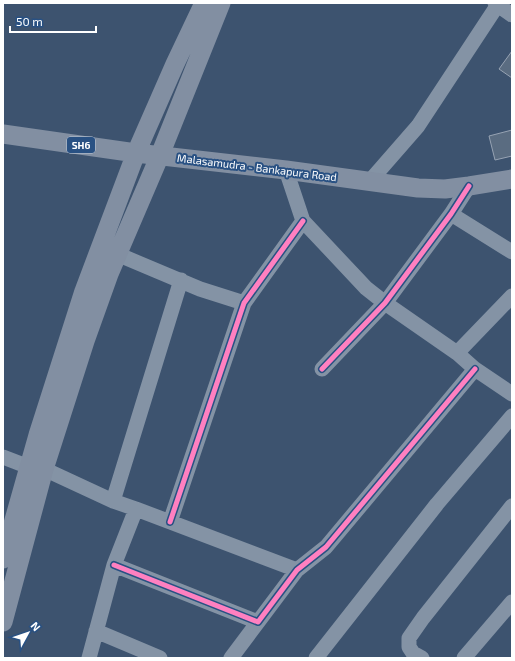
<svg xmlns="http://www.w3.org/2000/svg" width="515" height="661" font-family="'Exo 2',sans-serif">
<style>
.building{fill:#5a6c81;stroke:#97a3b3}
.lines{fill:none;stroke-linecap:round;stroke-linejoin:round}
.minor{stroke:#8493a5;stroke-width:15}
.major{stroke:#828fa2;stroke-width:19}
.cycleway-casing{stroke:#295183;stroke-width:8}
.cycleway{stroke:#ff80c0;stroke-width:5}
.labels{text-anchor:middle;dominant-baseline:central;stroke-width:4;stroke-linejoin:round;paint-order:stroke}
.shield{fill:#295183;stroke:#bfcbda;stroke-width:1}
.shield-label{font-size:10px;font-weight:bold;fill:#fff}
.street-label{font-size:11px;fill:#fff;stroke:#295183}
</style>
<rect width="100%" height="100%" fill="#3d536f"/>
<!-- building -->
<path class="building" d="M 512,51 L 512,78 L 499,69 Z
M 512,130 L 512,156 L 495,160 L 489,136 Z"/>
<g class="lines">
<!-- minor -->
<path class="minor" d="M 495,3 L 512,15
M 286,170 L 303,221 L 366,288 L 385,303 L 457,353 L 475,369 L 512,394
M 370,181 L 418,126 L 499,3
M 451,214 L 512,252
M 117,254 L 200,289 L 244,303
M 457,353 L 512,296
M 322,369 L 385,303 L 451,214 L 469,186
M 3,457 L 29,467
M 44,469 L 113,501 L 136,509 L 297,570
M 113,501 L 181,280
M 170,522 L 244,303 L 303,221
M 114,565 L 258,622 L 297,570 L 326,547 L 475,369
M 96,631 L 160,658
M 89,658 L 114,565 L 136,509
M 231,658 L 258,622
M 316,658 L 437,504 L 512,416
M 422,658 L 413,653 L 409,647 L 409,638 L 423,618 L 512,506
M 464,658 L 512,602"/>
<!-- major -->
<path class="major" d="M 3,134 L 136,153 L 286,170 L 418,188 L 445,189 L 469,186 L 512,179
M 3,559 L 38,435 L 84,291 L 136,153 L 175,64 L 204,3
M 3,622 L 44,469 L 85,341 L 109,274 L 160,155 L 221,3"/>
<defs>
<path id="cycleway" d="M 322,369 L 385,303 L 451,214 L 469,186
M 170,522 L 244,303 L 303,221
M 114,565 L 258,622 L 297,570 L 326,547 L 475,369"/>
</defs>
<!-- cycleway casing -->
<use href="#cycleway" class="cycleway-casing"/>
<!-- cycleway -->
<use href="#cycleway" class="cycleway"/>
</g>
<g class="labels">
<!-- shield labels -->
<rect class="shield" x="67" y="137" width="28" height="16" rx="3"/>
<g class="shield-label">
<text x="81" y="145">SH6</text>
</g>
<!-- street labels -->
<g class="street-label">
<text transform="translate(257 167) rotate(7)">Malasamudra - Bankapura Road</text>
</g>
</g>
<!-- border -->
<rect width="515" height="661" fill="none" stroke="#ffffff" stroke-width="8"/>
<!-- north arrow -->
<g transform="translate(28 633) rotate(50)" stroke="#295183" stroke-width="3" paint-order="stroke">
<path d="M0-3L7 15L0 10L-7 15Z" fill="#ffffff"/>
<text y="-6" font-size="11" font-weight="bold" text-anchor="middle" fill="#ffffff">N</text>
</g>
<!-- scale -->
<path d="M10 26v6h86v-6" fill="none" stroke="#ffffff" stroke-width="2"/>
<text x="16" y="26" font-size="12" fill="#ffffff" stroke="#295183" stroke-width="3" paint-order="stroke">50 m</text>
</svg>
